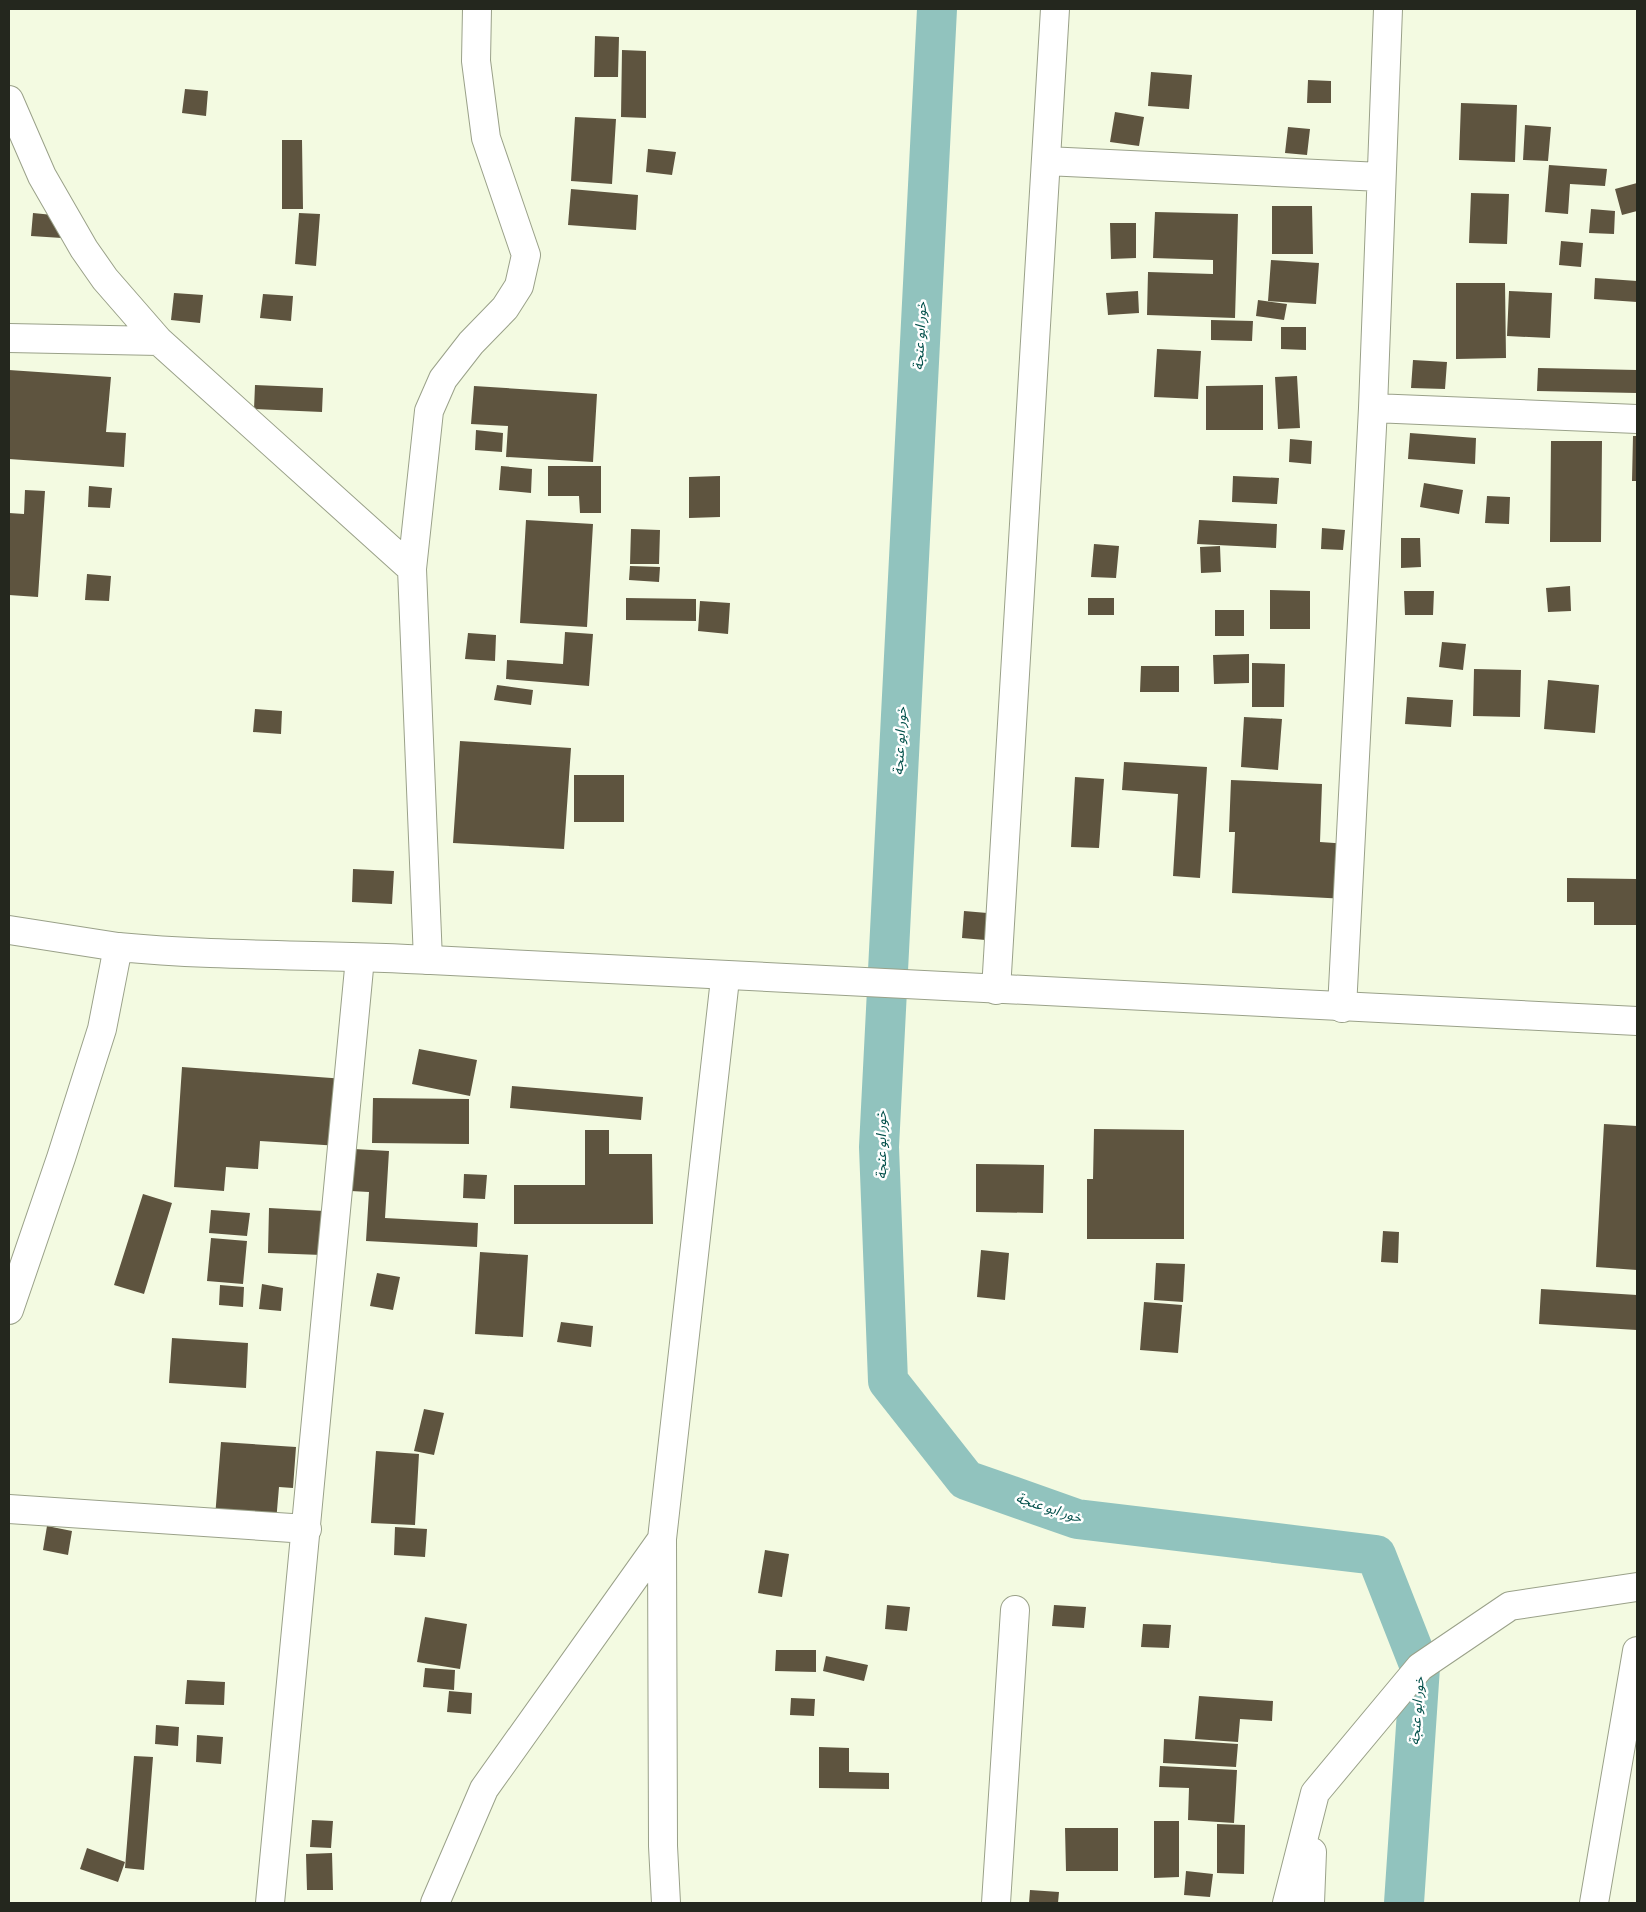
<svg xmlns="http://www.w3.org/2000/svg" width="1646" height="1912" font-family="'Varela Round','Noto Sans Arabic',sans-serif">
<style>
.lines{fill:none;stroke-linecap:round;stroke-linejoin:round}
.canal{stroke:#91c3be;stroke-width:40}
.building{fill:#5e543f}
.minor-casing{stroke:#9aa189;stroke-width:30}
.major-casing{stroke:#9aa189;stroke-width:30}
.highway-casing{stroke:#9aa189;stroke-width:30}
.minor{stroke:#fff;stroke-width:28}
.major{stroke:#fff;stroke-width:28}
.highway{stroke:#fff;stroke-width:28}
.labels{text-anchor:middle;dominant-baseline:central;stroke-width:5;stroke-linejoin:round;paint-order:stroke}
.water-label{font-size:14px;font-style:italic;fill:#03504b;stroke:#fff}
</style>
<rect width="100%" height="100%" fill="#f3fae1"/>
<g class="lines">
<!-- canal -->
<path class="canal" d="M 937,9 L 879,1147 L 888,1381 L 966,1480 L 1077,1519 L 1376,1555 L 1420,1667 L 1404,1903"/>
</g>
<!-- building -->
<path class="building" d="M 595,36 L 619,37 L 618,77 L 594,77 Z
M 622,50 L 646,51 L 646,118 L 621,117 Z
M 1151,72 L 1192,75 L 1189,109 L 1148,106 Z
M 1308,80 L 1331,81 L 1331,103 L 1307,103 Z
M 185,89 L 208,91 L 206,116 L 182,113 Z
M 1461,103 L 1517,105 L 1515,162 L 1459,160 Z
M 1115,112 L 1144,117 L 1139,146 L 1110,142 Z
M 575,117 L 616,119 L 612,184 L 571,181 Z
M 1525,125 L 1551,127 L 1548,161 L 1523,160 Z
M 1288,127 L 1310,129 L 1307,155 L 1285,153 Z
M 282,140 L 302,140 L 303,209 L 282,209 Z
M 648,149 L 676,152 L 672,175 L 646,172 Z
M 1549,165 L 1607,169 L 1605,186 L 1570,184 L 1568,214 L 1545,212 Z
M 1637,183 L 1637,211 L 1622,215 L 1615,189 Z
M 571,189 L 638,195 L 636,230 L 568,225 Z
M 1471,193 L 1509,194 L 1507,244 L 1469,243 Z
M 1272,206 L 1312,206 L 1313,254 L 1272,254 Z
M 1591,209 L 1615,211 L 1614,234 L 1589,233 Z
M 1155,212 L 1238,214 L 1235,318 L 1147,315 L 1148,272 L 1213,274 L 1213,260 L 1153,258 Z
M 33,213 L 63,216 L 62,238 L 31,236 Z
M 299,213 L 320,214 L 316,266 L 295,264 Z
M 1110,223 L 1136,223 L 1136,258 L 1111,259 Z
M 1561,241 L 1583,243 L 1581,267 L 1559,265 Z
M 1271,260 L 1319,263 L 1316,304 L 1268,301 Z
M 1595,278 L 1637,281 L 1637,302 L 1594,299 Z
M 1456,283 L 1505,283 L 1506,358 L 1456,359 Z
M 1138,291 L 1139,313 L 1108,315 L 1106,293 Z
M 1509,291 L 1552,293 L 1550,338 L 1507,336 Z
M 174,293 L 203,295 L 200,323 L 171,320 Z
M 263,294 L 293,296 L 291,321 L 260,318 Z
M 1258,300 L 1287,304 L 1284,320 L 1256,316 Z
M 1211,320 L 1253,321 L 1252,341 L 1211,340 Z
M 1281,327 L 1306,327 L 1306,350 L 1281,349 Z
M 1157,349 L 1201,351 L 1198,399 L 1154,397 Z
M 1413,360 L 1447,362 L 1445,389 L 1411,388 Z
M 1538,368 L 1637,370 L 1637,393 L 1537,391 Z
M 9,370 L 111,377 L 106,432 L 126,433 L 124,467 L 9,459 Z
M 1297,376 L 1300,428 L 1278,429 L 1275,377 Z
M 255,385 L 323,388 L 322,412 L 254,409 Z
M 1263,385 L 1263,430 L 1206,430 L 1206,386 Z
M 474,386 L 597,394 L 593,462 L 506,457 L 508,426 L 471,424 Z
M 476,430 L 503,433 L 502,452 L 475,450 Z
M 1410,433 L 1476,438 L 1475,464 L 1408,459 Z
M 1633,436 L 1637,436 L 1637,481 L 1632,481 Z
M 1290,439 L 1312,441 L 1311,464 L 1289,462 Z
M 1551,441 L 1602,441 L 1601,542 L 1550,542 Z
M 501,466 L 532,469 L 531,493 L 499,490 Z
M 548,466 L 601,466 L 601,513 L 580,513 L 579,496 L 548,496 Z
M 720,476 L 720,517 L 689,518 L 689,477 Z
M 1233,476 L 1279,478 L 1277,504 L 1232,502 Z
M 1424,483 L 1463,490 L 1459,514 L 1420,507 Z
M 89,486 L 112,488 L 110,508 L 88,507 Z
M 25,490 L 45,491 L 38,597 L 9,595 L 9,513 L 24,514 Z
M 1487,496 L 1510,497 L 1509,524 L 1485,523 Z
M 526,520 L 593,524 L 587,627 L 520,623 Z
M 1199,520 L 1277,524 L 1276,548 L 1197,544 Z
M 1322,528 L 1345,530 L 1343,550 L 1321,549 Z
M 631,529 L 660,530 L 659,564 L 630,564 Z
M 1401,538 L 1420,538 L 1421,567 L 1401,568 Z
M 1094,544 L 1119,546 L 1116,578 L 1091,577 Z
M 1220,546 L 1221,572 L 1201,573 L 1200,547 Z
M 630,566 L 660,567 L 659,582 L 629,580 Z
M 87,574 L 111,576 L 109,601 L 85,600 Z
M 1570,586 L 1571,611 L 1548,612 L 1546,588 Z
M 1270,590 L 1310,591 L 1310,629 L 1270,629 Z
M 1404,591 L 1434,591 L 1433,615 L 1405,615 Z
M 626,598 L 696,599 L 696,621 L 626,620 Z
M 1088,598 L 1114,598 L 1114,615 L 1088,615 Z
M 700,601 L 730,603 L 728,634 L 698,631 Z
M 1215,610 L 1244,610 L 1244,636 L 1215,636 Z
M 565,632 L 593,634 L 589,686 L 506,679 L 507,660 L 563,664 Z
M 468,633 L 496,635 L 495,661 L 465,659 Z
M 1442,642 L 1466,644 L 1463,670 L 1439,667 Z
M 1249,654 L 1249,683 L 1214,684 L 1213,655 Z
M 1252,663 L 1285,664 L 1284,707 L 1252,707 Z
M 1141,666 L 1179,666 L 1179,692 L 1140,692 Z
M 1474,669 L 1521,670 L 1520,717 L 1473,716 Z
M 1548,680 L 1599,685 L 1595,733 L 1544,729 Z
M 497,685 L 533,690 L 531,705 L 494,700 Z
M 1407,697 L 1453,700 L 1451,727 L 1405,724 Z
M 255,709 L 282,711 L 281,734 L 253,732 Z
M 1244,717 L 1282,719 L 1278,770 L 1241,767 Z
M 460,741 L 571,748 L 564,849 L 453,843 Z
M 1124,762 L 1207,767 L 1200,878 L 1173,876 L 1178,794 L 1122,790 Z
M 574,775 L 624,775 L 624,822 L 574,822 Z
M 1075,777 L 1104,779 L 1099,848 L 1071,847 Z
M 1231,780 L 1322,784 L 1320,842 L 1349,844 L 1347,899 L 1232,893 L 1235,832 L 1229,832 Z
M 353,869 L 394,871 L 392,904 L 352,902 Z
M 1567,878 L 1637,879 L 1637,925 L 1594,925 L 1594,902 L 1567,902 Z
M 964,911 L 999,914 L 997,941 L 962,938 Z
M 419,1049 L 477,1060 L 470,1096 L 412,1084 Z
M 182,1067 L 345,1079 L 340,1146 L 260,1141 L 258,1169 L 226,1167 L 224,1191 L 174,1187 Z
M 512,1086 L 643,1097 L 641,1120 L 510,1108 Z
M 373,1098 L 469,1099 L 469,1144 L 372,1143 Z
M 1604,1124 L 1637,1126 L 1637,1270 L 1596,1267 Z
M 1094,1129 L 1184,1130 L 1184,1239 L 1087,1239 L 1087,1179 L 1093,1179 Z
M 585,1130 L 609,1130 L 609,1154 L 652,1154 L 653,1224 L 514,1224 L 514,1185 L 585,1185 Z
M 354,1149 L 389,1151 L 385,1218 L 478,1223 L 477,1247 L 366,1241 L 369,1192 L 351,1191 Z
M 976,1164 L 1044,1165 L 1043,1213 L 976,1212 Z
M 464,1174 L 487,1175 L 485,1199 L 463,1198 Z
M 143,1194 L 172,1203 L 144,1294 L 114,1285 Z
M 269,1208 L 324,1211 L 322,1255 L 268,1253 Z
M 211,1210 L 250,1213 L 247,1236 L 209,1233 Z
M 1383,1231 L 1399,1232 L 1398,1263 L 1381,1262 Z
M 211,1238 L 247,1241 L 243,1284 L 207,1281 Z
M 981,1250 L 1009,1253 L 1005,1300 L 977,1297 Z
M 480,1252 L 528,1255 L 523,1337 L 475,1334 Z
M 1156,1263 L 1185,1264 L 1183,1302 L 1154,1300 Z
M 377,1273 L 400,1277 L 393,1310 L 370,1306 Z
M 262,1284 L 283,1288 L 281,1311 L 259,1309 Z
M 220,1285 L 244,1287 L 243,1307 L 219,1305 Z
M 1541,1289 L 1637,1295 L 1637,1330 L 1539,1324 Z
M 1144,1302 L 1182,1305 L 1178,1353 L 1140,1350 Z
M 561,1322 L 593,1326 L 591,1347 L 557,1342 Z
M 172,1338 L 248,1343 L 246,1388 L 169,1383 Z
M 424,1409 L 444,1413 L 434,1455 L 414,1451 Z
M 221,1442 L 296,1447 L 293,1488 L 279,1487 L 275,1534 L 214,1530 Z
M 376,1451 L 419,1454 L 415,1525 L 371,1523 Z
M 47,1526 L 72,1531 L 68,1555 L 43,1550 Z
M 395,1527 L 427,1529 L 425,1557 L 394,1555 Z
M 765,1550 L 789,1554 L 782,1597 L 758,1593 Z
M 887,1605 L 910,1607 L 907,1631 L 885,1629 Z
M 1054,1605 L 1086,1607 L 1084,1628 L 1052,1626 Z
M 425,1617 L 467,1624 L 460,1669 L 417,1662 Z
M 1143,1624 L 1171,1625 L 1169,1648 L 1141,1647 Z
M 776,1650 L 816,1650 L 816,1672 L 775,1671 Z
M 826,1656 L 868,1665 L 864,1681 L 823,1671 Z
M 425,1668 L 455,1670 L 454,1690 L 423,1687 Z
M 187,1680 L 225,1682 L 224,1705 L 185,1704 Z
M 449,1691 L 472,1693 L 471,1714 L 447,1712 Z
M 1199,1696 L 1273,1701 L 1272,1721 L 1240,1719 L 1238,1742 L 1195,1739 Z
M 791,1698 L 815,1699 L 814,1716 L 790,1715 Z
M 156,1725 L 179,1727 L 178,1746 L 155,1744 Z
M 197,1735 L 223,1737 L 221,1764 L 196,1762 Z
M 1164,1739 L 1238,1744 L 1236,1767 L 1163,1763 Z
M 819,1747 L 849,1748 L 849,1772 L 889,1773 L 889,1789 L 819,1788 Z
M 134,1756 L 153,1757 L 144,1870 L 125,1868 Z
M 1160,1766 L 1237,1770 L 1234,1823 L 1188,1820 L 1189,1788 L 1159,1787 Z
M 312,1820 L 333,1821 L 331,1848 L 310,1847 Z
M 1154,1821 L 1179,1821 L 1179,1877 L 1154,1878 Z
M 1217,1824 L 1245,1825 L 1244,1874 L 1217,1873 Z
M 1065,1828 L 1118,1828 L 1118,1871 L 1066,1871 Z
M 87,1848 L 125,1862 L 118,1882 L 80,1869 Z
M 332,1853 L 333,1890 L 307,1890 L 306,1854 Z
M 1186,1871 L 1213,1874 L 1210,1897 L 1184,1895 Z
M 1030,1890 L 1059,1892 L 1058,1903 L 1029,1903 Z"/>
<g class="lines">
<defs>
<path id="minor" d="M 9,100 L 42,176 L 84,249 L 105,279 L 159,341 L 412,569
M 1046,161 L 1381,177
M 9,338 L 159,341
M 1373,408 L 1637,419
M 428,960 L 412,569 L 429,411 L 443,379 L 471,343 L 505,308 L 519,286 L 526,255 L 486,138 L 476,61 L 477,9
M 996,990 L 1055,9
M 1342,1008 L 1373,408 L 1388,9
M 9,1509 L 307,1529
M 270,1903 L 360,958
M 435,1903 L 484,1789 L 662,1539
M 666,1903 L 663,1846 L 662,1539 L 725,979
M 996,1903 L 1015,1610
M 1287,1903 L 1315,1793 L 1420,1667 L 1510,1606 L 1637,1587
M 1310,1903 L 1312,1852
M 1594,1903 L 1637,1651"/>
<path id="major" d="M 9,930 L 118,947"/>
<path id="highway" d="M 9,1310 L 61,1158 L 102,1029 L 118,947 C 222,957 326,954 431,960 C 833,984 1235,1003 1637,1021"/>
</defs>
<!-- minor casing -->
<use href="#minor" class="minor-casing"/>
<!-- major casing -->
<use href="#major" class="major-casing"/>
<!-- highway casing -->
<use href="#highway" class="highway-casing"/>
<!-- minor -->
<use href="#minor" class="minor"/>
<!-- major -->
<use href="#major" class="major"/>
<!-- highway -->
<use href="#highway" class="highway"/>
</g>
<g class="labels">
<!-- water labels -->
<g class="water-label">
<text transform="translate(920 336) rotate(-87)">خور ابو عنجة</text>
<text transform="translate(900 741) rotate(-87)">خور ابو عنجة</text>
<text transform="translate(881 1145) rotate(-90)">خور ابو عنجة</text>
<text transform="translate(1049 1508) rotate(18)">خور ابو عنجة</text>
<text transform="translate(1417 1711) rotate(-86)">خور ابو عنجة</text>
</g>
</g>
<!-- border -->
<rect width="1646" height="1912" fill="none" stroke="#24271e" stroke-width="20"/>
</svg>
